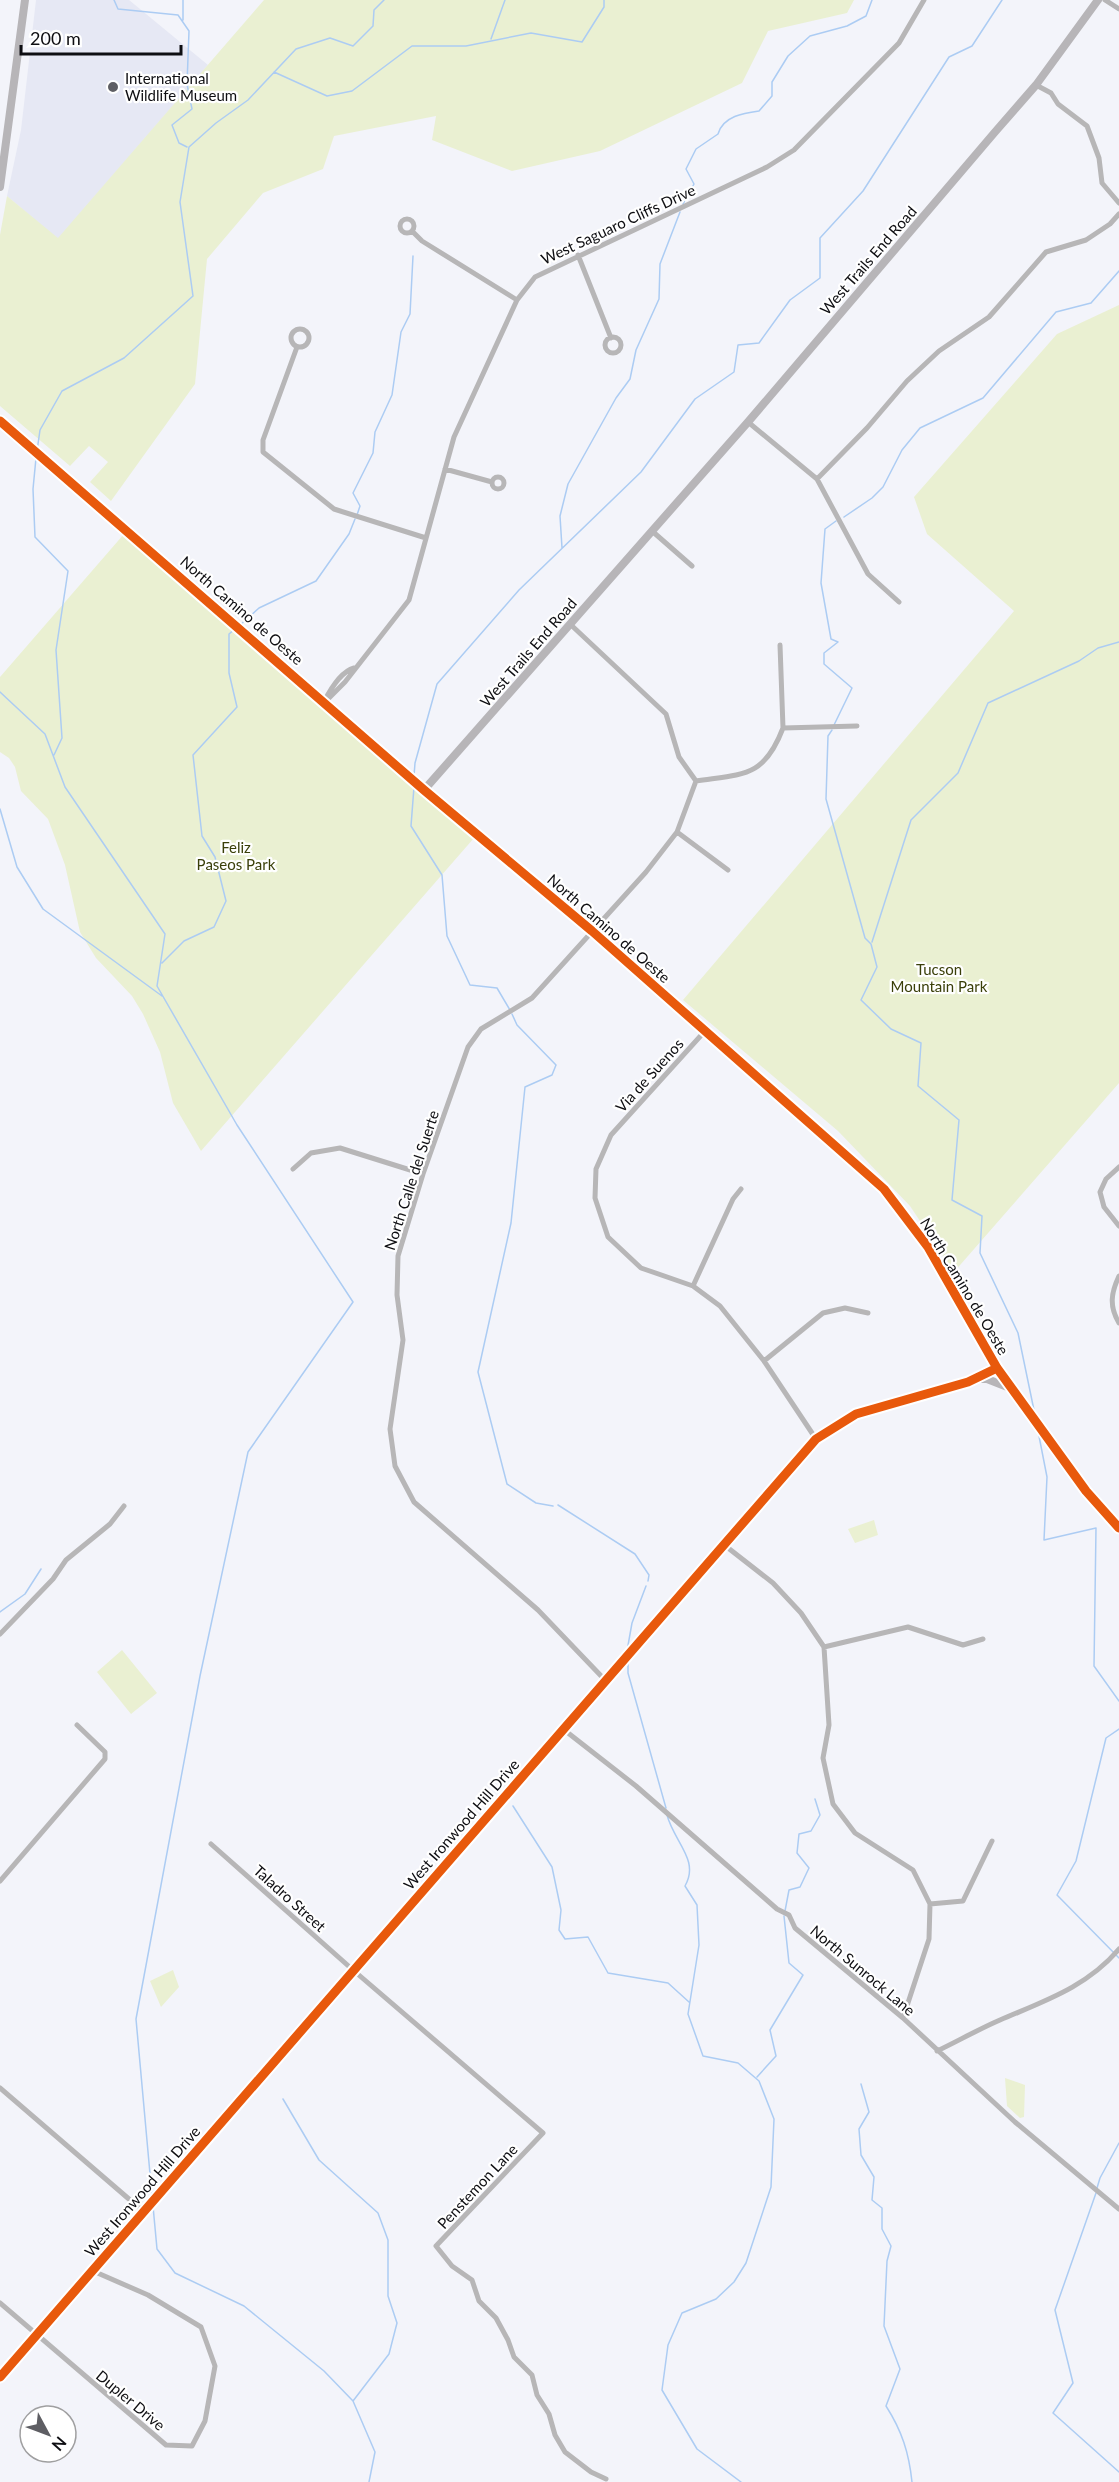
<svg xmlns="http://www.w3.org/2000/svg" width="1119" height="2482" font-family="Lato,sans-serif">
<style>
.built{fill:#e6e8f4}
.green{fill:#eaf0d2}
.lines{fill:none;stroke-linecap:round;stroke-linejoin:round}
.stream{stroke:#acccf3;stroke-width:1.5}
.street{stroke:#b7b6b7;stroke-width:5}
.secondary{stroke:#b7b5b8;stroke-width:8}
.cycleway-casing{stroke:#fff;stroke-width:13}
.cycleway{stroke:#e8590c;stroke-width:9}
.poi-dot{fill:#5e5e63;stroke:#fff;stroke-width:2}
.labels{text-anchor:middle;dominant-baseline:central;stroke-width:4.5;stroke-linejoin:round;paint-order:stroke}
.poi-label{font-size:15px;fill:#0e0e12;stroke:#fff;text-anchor:start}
.street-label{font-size:15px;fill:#0e0e12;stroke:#fff}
.park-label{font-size:15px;fill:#3a3f09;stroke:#fff}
</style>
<rect width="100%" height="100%" fill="#f3f4fa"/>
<!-- built -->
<path class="built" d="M 36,0 L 129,0 L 208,65 L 58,239 L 7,196 L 21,130 Z"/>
<!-- green -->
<path class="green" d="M 264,0 L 854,0 L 847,13 L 768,31 L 742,83 L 600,151 L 512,171 L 432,140 L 436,116 L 334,136 L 323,169 L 263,193 L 207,259 L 195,384 L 111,501 L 90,482 L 108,462 L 89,446 L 70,466 L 0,406 L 0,235 L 7,196 L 58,238 Z
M 1119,305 L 1119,1083 L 954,1272 L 910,1206 L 838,1131 L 683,1000 L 1014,611 L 927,534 L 914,497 L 1057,334 Z
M 124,534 L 474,838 L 201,1151 L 173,1103 L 160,1052 L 143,1014 L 132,996 L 96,958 L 80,932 L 65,865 L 48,819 L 21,791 L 15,767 L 9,758 L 0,752 L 0,677 Z
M 874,1520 L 878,1535 L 855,1543 L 848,1529 Z
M 122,1650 L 157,1693 L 131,1714 L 97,1672 Z
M 173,1970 L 179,1987 L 161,2007 L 150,1981 Z
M 1005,2078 L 1025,2085 L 1024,2117 L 1020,2118 L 1007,2106 Z"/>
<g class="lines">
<!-- stream -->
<path class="stream" d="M 114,0 L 118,9 L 178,15 L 189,31 L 187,84 L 192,109 L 172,125 L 179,143 L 187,147
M 183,20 L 183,0
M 491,39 L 505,0
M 274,72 L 327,96 L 352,91 L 412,46 L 466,46 L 531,33 L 582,42 L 604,7 L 604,0
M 683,204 L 694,184 L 686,169 L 696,149 L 718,134 C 723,116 744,113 759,111 L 772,96 L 772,82 L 788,56 L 810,36 L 847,26 L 866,16 L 872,0
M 37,451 L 40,430 L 62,391 L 124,358 L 193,296 L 180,202 L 189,147 L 216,123 L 248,100 L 296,49 L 330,38 L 353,46 L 373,26 L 374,10 L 384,0
M 36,458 L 33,489 L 35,537 L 68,571 L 56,650 L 62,738 L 54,755
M 357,515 L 360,506 L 353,493 L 373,453 L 375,432 L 392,395 L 401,332 L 410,314 L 413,256
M 844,517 L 872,498 L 883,487 L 902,450 L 920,428 L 983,398 L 1056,312 L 1091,303 L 1119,271
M 562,548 L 560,516 L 568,484 L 616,398 L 630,379 L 636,350 L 659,299 L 660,264 L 680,212
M 239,626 L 259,608 L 316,581 L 349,534 L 355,519
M 0,692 L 45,734 L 65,787 L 165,934 L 157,986 L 237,1125 L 353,1302 L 248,1452 L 200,1676 L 136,2019 L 152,2196
M 834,725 L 852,688 L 824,664 L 824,653 L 838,642 L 831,639 L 821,583 L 825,529 L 836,521
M 832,730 L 828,736 L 826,799 L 865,938 L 871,944 L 877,967 L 861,1000 L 891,1029 L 921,1043 L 918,1086 L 959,1120 L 952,1200 L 982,1216 L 980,1253 L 1018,1333 L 1035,1415
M 414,776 L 415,763 L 437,684 L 519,590 L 641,472 L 695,399 L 734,372 L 738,345 L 759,343 L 790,300 L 820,278 L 820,238 L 863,191 L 949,57 L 972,46 L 1002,0
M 414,787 L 411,826 L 442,875 L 447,936 L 470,985 L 497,988 L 510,1010
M 0,809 L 17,867 L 43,909 L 162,996
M 872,942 L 911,820 L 958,773 L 988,703 L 1079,661 L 1098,648 L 1119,642
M 162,963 L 184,941 L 214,927 L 226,901 L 215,857 L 202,836 L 193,755 L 237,707 L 229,673 L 229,634 L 235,629
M 512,1014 L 517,1025 L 556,1065 L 552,1075 L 525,1087 L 511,1223 L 478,1372 L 507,1484 L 536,1503 L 553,1506
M 1038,1431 L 1047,1477 L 1044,1540 L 1096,1528 L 1094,1666 L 1119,1701
M 558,1505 L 635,1554 L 649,1575 L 648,1581
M 0,1612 L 25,1594 L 41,1569
M 627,1651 L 632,1623 L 646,1586
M 628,1659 L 628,1673 L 666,1808
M 1119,1729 L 1106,1738 L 1076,1861 L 1057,1895 L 1119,1958
M 513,1806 L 552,1867 L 561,1910 L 559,1930 L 565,1939 L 588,1937 L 608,1973 L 668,1983 L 689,2002
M 667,1815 C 674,1842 700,1860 685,1886 L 697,1905 L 699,1945 L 688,2014 L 703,2056 L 738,2063 L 759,2081 L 774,2119 L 771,2187 L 746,2263 L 734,2282 L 716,2299 L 682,2313 L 668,2345 L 662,2390 L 697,2449 L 741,2482
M 785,1911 L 789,1890 L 800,1887 L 809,1868 L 797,1853 L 799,1834 L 811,1831 L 820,1815 L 815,1799
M 757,2077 L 776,2056 L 770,2030 L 803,1975 L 789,1963 L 784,1916
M 861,2084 L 869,2112 L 859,2129 L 861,2155 L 874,2177 L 872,2200 L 882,2208 L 882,2229 L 891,2246 L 887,2261 L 884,2326 L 900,2369 L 886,2406 C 902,2431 909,2453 912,2482
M 283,2099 L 319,2160 L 378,2213 L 388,2240 L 388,2296 L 397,2323 L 389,2354 L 353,2401
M 1097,2188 L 1100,2178 L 1119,2143
M 1096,2193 L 1055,2310 L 1073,2383 L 1053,2413 L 1119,2472
M 153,2206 L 157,2249 L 175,2273 L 244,2306 L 324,2371 L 353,2401 L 375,2452 L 369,2482"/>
<!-- street -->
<path class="street" d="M 1105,0 L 1119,9
M 1036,85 L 1051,93 L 1058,104 L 1087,126 L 1099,158 L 1102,183 L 1119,203
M400 226a7 7 0 1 1 14 0a7 7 0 1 1-14 0Z
M 412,231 L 422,241 L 517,300
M 578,255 L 611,338
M291 338a9 9 0 1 1 18 0a9 9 0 1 1-18 0Z
M605 345a8 8 0 1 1 16 0a8 8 0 1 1-16 0Z
M 297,347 L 263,440 L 263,452 L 334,509 L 426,538
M 748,422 L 817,479 L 868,574 L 899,602
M 445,469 L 492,482
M492 483a6 6 0 1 1 12 0a6 6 0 1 1-12 0Z
M 817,479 L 867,428 L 907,381 L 939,351 L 989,317 L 1046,252 L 1086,240 L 1110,224 L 1119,214
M 652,531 L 692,566
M 570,624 L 666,714 L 679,757 L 696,781 L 677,832 L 646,872 L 532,998 L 481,1029 L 468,1047 L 423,1174 L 398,1256 L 397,1295 L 403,1340 L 390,1429 L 395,1466 L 414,1502 L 538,1610 L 605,1680
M 780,645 L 783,728
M 324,702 C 330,690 340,672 354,668
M 324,703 L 345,682 L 409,600 L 454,437 L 517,300 L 535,277 L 767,167 L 794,150 L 899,43 L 924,0
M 696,781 C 743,774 764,778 783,728 L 857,726
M 677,832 L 728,870
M 705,1031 L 611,1135 L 596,1169 L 595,1198 L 608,1237 L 641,1268 L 693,1286 L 720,1306 L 764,1361 L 816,1439
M 1119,1167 L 1106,1179 L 1100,1192 L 1104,1207 L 1119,1226
M 293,1169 L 311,1153 L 340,1148 L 423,1174
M 1119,1276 C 1111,1293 1109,1306 1119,1323
M 693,1286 L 733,1199 L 741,1189
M 764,1361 L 823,1313 L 845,1308 L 868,1313
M 723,1544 L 773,1583 L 801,1613 L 824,1647 L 829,1725 L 823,1758 L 833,1804 L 855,1833 L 913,1870 L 930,1904
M 0,1634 L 53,1579 L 66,1560 L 110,1524 L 124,1506
M 824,1647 L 908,1627 L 963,1645 L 983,1639
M 563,1729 L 636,1786 L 777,1909 L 789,1915 L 795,1928 L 903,2018 L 1015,2122 L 1119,2209
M 211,1844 L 353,1970 L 543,2133 L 436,2246 L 452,2266 L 472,2280 L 479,2301 L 496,2318 L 508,2340 L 514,2357 L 532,2375 L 537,2395 L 549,2414 L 555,2435 L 565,2452 L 591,2472 L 606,2479
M 0,1881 L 105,1759 L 105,1752 L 77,1725
M 903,2018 L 929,1939 L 930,1904 L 963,1901 L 992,1841
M 937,2051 C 958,2041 979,2029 1000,2020 C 1044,2001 1087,1987 1119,1949
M 0,2088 L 144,2212
M 0,2303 L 166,2445 L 192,2446 L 205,2421 L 215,2366 L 201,2327 L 148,2295 L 93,2271"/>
<!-- secondary -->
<path class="secondary" d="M 0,187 L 25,0
M 0,421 L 424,790 L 592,931 L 884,1189 L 928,1247 L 997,1368 L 1086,1491 L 1119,1528
M 424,790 L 748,422 L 995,132 L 1036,85 L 1098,0
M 979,1379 L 987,1379 L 1010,1388
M 0,2377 L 816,1439 L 856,1414 L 968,1382 L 997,1368"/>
<defs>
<path id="cycleway" d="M 0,421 L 424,790 L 592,931 L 884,1189 L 928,1247 L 997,1368 L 1086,1491 L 1119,1528
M 0,2377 L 816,1439 L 856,1414 L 968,1382 L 997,1368"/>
</defs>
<!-- cycleway casing -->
<use href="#cycleway" class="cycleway-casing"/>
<!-- cycleway -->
<use href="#cycleway" class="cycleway"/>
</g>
<!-- markers -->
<circle class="poi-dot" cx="113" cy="87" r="6"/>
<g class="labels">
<!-- poi labels -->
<g class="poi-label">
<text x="125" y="78">International<tspan x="125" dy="17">Wildlife Museum</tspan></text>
</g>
<!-- street labels -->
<g class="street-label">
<text transform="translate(618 224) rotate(-25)">West Saguaro Cliffs Drive</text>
<text transform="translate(868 260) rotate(-49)">West Trails End Road</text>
<text transform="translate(242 610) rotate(41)">North Camino de Oeste</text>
<text transform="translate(528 652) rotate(-49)">West Trails End Road</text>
<text transform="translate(609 928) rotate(41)">North Camino de Oeste</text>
<text transform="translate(649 1075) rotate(-48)">Via de Suenos</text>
<text transform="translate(411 1180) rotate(-72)">North Calle del Suerte</text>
<text transform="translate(965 1286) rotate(59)">North Camino de Oeste</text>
<text transform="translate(461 1824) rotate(-49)">West Ironwood Hill Drive</text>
<text transform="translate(290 1898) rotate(42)">Taladro Street</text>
<text transform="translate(863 1970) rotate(40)">North Sunrock Lane</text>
<text transform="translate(477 2186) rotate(-47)">Penstemon Lane</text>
<text transform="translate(142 2191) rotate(-49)">West Ironwood Hill Drive</text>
<text transform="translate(131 2400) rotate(40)">Dupler Drive</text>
</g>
<!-- park labels -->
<g class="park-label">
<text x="236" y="847">Feliz<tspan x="236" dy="17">Paseos Park</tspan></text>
<text x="939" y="969">Tucson<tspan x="939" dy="17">Mountain Park</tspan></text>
</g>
</g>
<!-- north arrow -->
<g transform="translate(48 2434) rotate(131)"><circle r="28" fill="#ffffff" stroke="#9f9fa0" stroke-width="1.5"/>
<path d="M0-4.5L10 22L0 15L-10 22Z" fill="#5e5e63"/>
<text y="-9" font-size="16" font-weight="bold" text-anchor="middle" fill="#0e0e12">N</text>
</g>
<!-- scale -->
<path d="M21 45v9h160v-9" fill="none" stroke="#0e0e12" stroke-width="3"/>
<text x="30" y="45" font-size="18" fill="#0e0e12" stroke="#ffffff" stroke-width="4.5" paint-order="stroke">200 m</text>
</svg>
